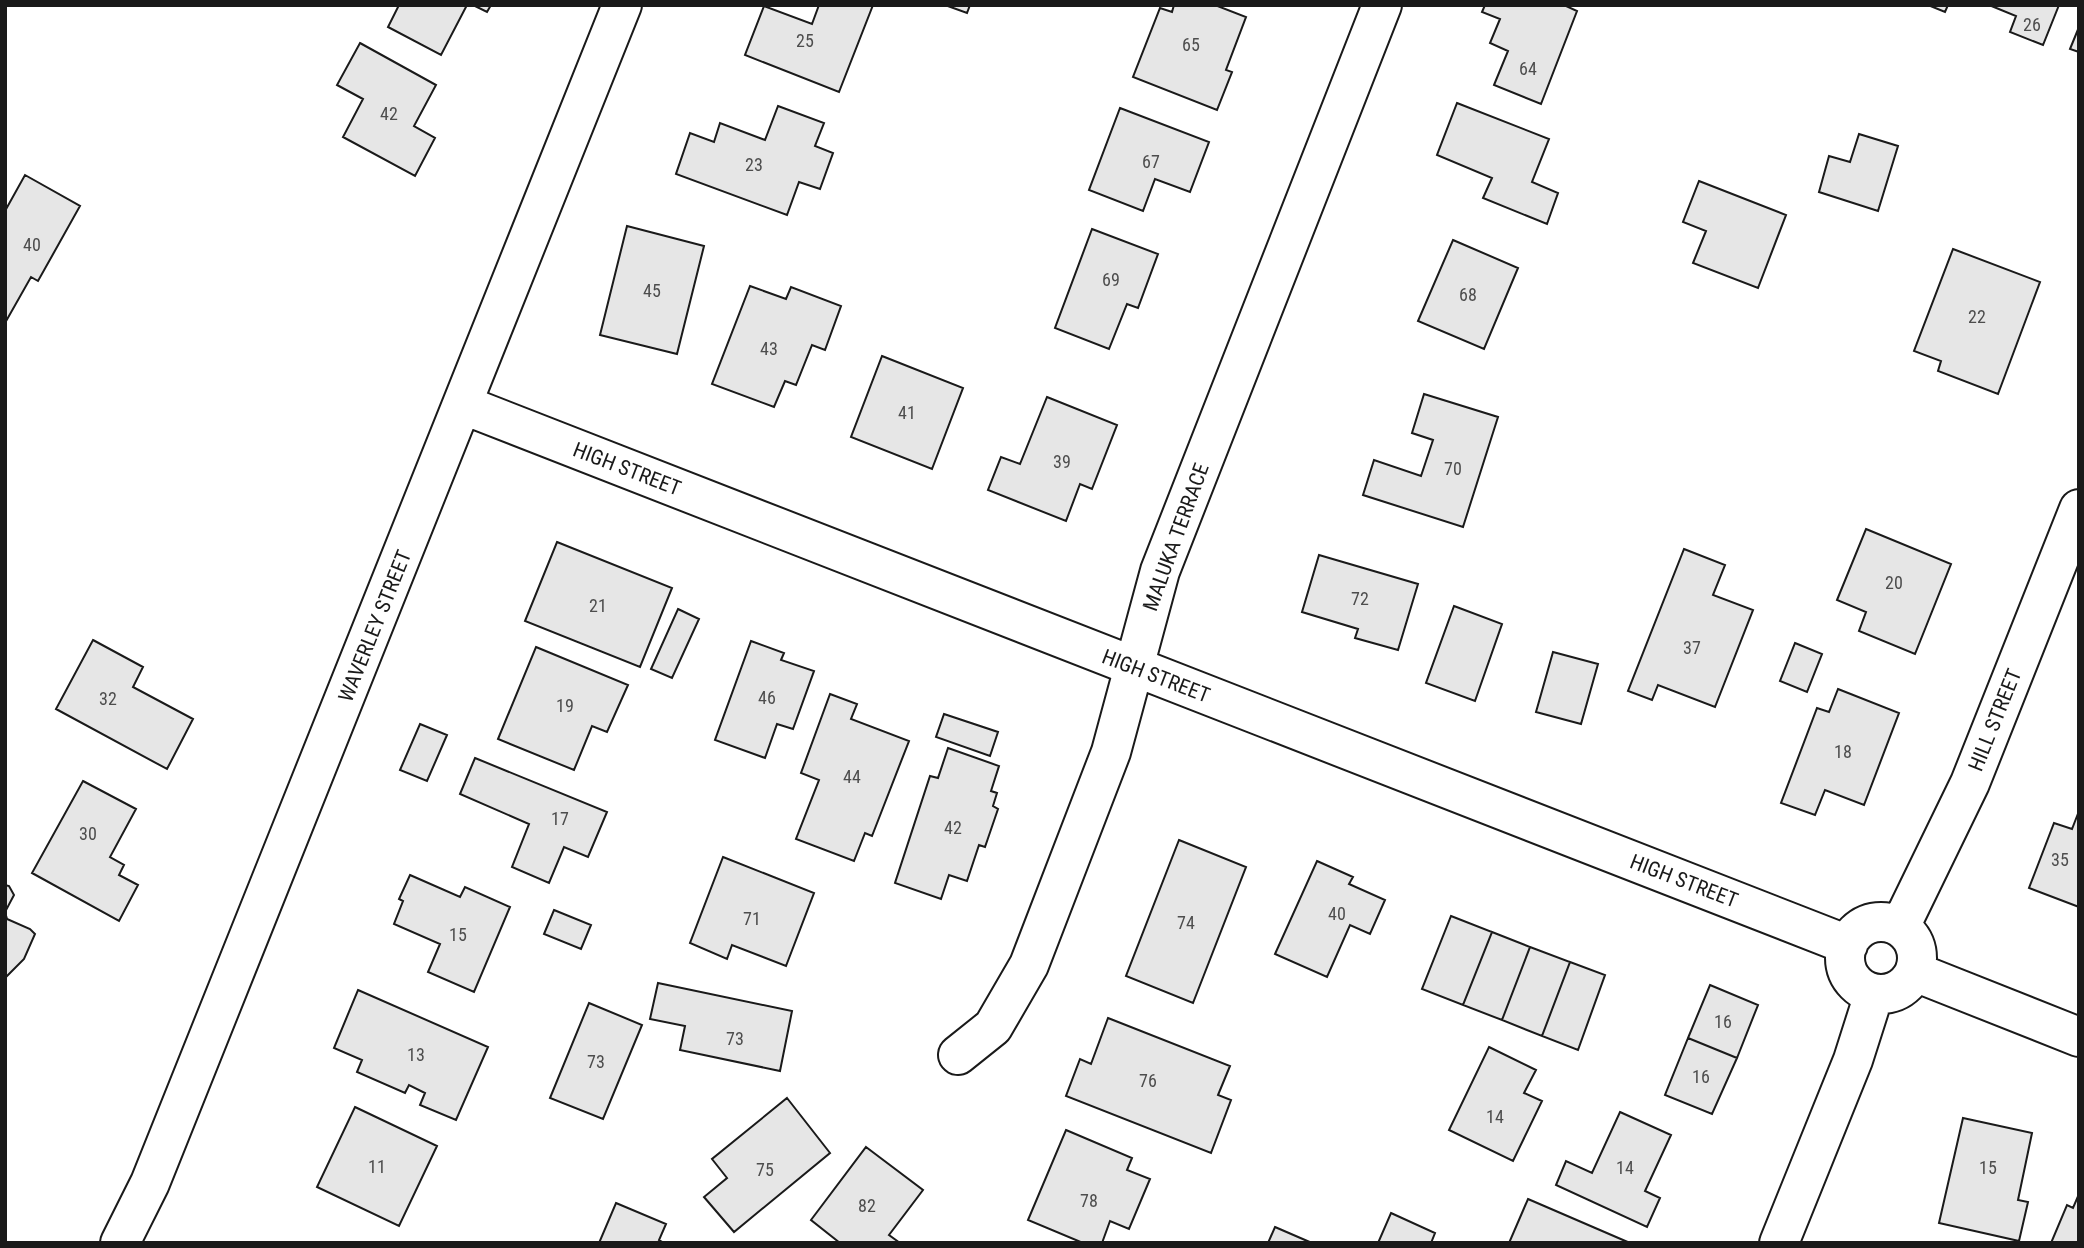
<svg xmlns="http://www.w3.org/2000/svg" width="2084" height="1248" font-family="'Roboto Condensed',sans-serif">
<style>
.building{fill:#e6e6e6;stroke:#1a1a1a;stroke-width:2}
.lines{fill:none;stroke-linecap:round;stroke-linejoin:round}
.street-casing{stroke:#1a1a1a;stroke-width:42}
.street{stroke:#fff;stroke-width:38}
.labels{text-anchor:middle;dominant-baseline:central;stroke-width:5;stroke-linejoin:round;paint-order:stroke}
.number-label{font-size:18px;fill:#4d4d4d}
.street-label{font-size:21px;fill:#1a1a1a;stroke:#fff}
</style>
<rect width="100%" height="100%" fill="#fff"/>
<!-- building -->
<path class="building" d="M 399,5 L 467,5 L 441,55 L 388,27 Z
M 473,5 L 491,5 L 487,12 Z
M 819,5 L 873,5 L 839,92 L 745,55 L 764,6 L 812,24 Z
M 945,5 L 970,5 L 967,13 Z
M 1174,5 L 1215,5 L 1246,17 L 1226,70 L 1232,72 L 1217,110 L 1133,77 L 1160,8 L 1172,12 Z
M 1485,5 L 1564,5 L 1577,11 L 1541,104 L 1494,85 L 1508,51 L 1490,43 L 1500,19 L 1482,12 Z
M 1928,5 L 1948,5 L 1945,12 Z
M 1989,5 L 2059,5 L 2043,45 L 2010,32 L 2016,16 Z
M 2079,27 L 2079,52 L 2070,49 Z
M 360,43 L 436,85 L 414,126 L 435,138 L 415,176 L 343,137 L 363,99 L 337,85 Z
M 1457,103 L 1549,139 L 1532,182 L 1558,193 L 1547,224 L 1483,198 L 1492,178 L 1437,155 Z
M 778,106 L 824,123 L 815,146 L 833,153 L 820,189 L 799,182 L 787,215 L 676,174 L 690,133 L 714,142 L 720,123 L 765,140 Z
M 1120,108 L 1209,142 L 1190,192 L 1155,179 L 1143,211 L 1089,190 Z
M 1859,134 L 1898,146 L 1878,211 L 1819,192 L 1829,156 L 1850,162 Z
M 25,175 L 80,206 L 38,281 L 31,277 L 5,323 L 5,211 Z
M 1699,181 L 1786,215 L 1758,288 L 1693,263 L 1706,231 L 1683,222 Z
M 627,226 L 704,246 L 677,354 L 600,335 Z
M 1092,229 L 1158,254 L 1138,308 L 1127,304 L 1109,349 L 1055,328 Z
M 1453,240 L 1518,268 L 1484,349 L 1418,321 Z
M 1953,249 L 2040,282 L 1998,394 L 1938,371 L 1941,361 L 1914,351 Z
M 750,286 L 786,299 L 791,287 L 841,306 L 825,350 L 812,345 L 796,385 L 785,381 L 774,407 L 712,384 Z
M 882,356 L 963,388 L 932,469 L 851,437 Z
M 1424,394 L 1498,417 L 1463,527 L 1363,495 L 1374,460 L 1421,476 L 1433,440 L 1412,433 Z
M 1047,397 L 1117,425 L 1092,489 L 1080,484 L 1066,521 L 988,490 L 1001,457 L 1020,464 Z
M 1866,529 L 1951,564 L 1915,654 L 1859,631 L 1866,612 L 1837,600 Z
M 557,542 L 672,588 L 640,667 L 525,621 Z
M 1684,549 L 1725,565 L 1713,595 L 1753,610 L 1715,707 L 1658,685 L 1652,700 L 1628,691 Z
M 1319,555 L 1418,584 L 1398,650 L 1355,638 L 1358,629 L 1302,612 Z
M 1454,606 L 1502,624 L 1475,701 L 1426,683 Z
M 678,609 L 699,619 L 672,678 L 651,669 Z
M 93,640 L 143,667 L 133,687 L 193,719 L 167,769 L 56,709 Z
M 751,641 L 784,653 L 781,660 L 814,671 L 793,729 L 777,724 L 765,758 L 715,740 Z
M 1795,643 L 1822,654 L 1807,692 L 1780,681 Z
M 536,647 L 628,685 L 607,732 L 592,726 L 574,770 L 498,739 Z
M 1553,652 L 1598,664 L 1581,724 L 1536,712 Z
M 1838,689 L 1899,713 L 1864,805 L 1825,790 L 1815,815 L 1781,803 L 1817,708 L 1829,712 Z
M 830,694 L 857,704 L 851,719 L 909,741 L 872,836 L 865,833 L 854,861 L 796,839 L 819,780 L 801,773 Z
M 944,714 L 998,732 L 990,756 L 936,737 Z
M 420,724 L 447,735 L 427,781 L 400,770 Z
M 948,748 L 999,766 L 991,791 L 997,793 L 993,806 L 998,809 L 985,847 L 979,845 L 967,881 L 949,875 L 941,899 L 895,883 L 930,776 L 938,778 Z
M 475,758 L 607,812 L 588,857 L 564,847 L 549,883 L 512,867 L 529,824 L 460,794 Z
M 83,781 L 136,809 L 110,857 L 124,865 L 119,875 L 138,885 L 119,921 L 32,873 Z
M 2079,811 L 2079,907 L 2029,888 L 2054,823 L 2072,829 Z
M 1179,840 L 1246,867 L 1193,1003 L 1126,976 Z
M 723,857 L 814,893 L 786,966 L 732,945 L 727,959 L 690,943 Z
M 1317,861 L 1353,877 L 1349,884 L 1385,900 L 1370,934 L 1350,925 L 1327,977 L 1275,954 Z
M 410,875 L 460,897 L 465,887 L 510,907 L 474,992 L 428,972 L 440,944 L 394,924 L 403,901 L 399,899 Z
M 5,885 L 9,886 L 14,895 L 5,912 L 7,919 L 30,929 L 35,934 L 24,959 L 5,978 Z
M 554,910 L 591,925 L 581,949 L 544,934 Z
M 1451,916 L 1492,932 L 1463,1005 L 1422,989 Z
M 1492,932 L 1530,947 L 1502,1020 L 1463,1005 Z
M 1530,947 L 1570,962 L 1542,1036 L 1502,1020 Z
M 1570,962 L 1605,975 L 1578,1050 L 1542,1036 Z
M 658,983 L 792,1011 L 780,1071 L 680,1050 L 685,1026 L 650,1019 Z
M 1710,985 L 1758,1005 L 1737,1058 L 1688,1038 Z
M 358,990 L 488,1047 L 456,1120 L 420,1105 L 425,1093 L 409,1085 L 405,1093 L 357,1072 L 362,1060 L 334,1048 Z
M 589,1003 L 642,1025 L 603,1119 L 550,1098 Z
M 1108,1018 L 1230,1066 L 1218,1095 L 1231,1100 L 1211,1153 L 1066,1096 L 1080,1059 L 1091,1064 Z
M 1688,1038 L 1737,1058 L 1712,1114 L 1665,1095 Z
M 1489,1047 L 1536,1070 L 1524,1093 L 1542,1101 L 1513,1161 L 1449,1130 Z
M 787,1098 L 830,1153 L 734,1232 L 704,1197 L 727,1178 L 712,1159 Z
M 355,1107 L 437,1146 L 399,1226 L 317,1187 Z
M 1620,1112 L 1671,1135 L 1645,1191 L 1660,1198 L 1647,1227 L 1556,1185 L 1566,1161 L 1592,1173 Z
M 1963,1118 L 2032,1133 L 2018,1200 L 2028,1202 L 2019,1241 L 1939,1223 Z
M 1066,1130 L 1132,1158 L 1127,1170 L 1150,1179 L 1129,1229 L 1110,1221 L 1102,1243 L 1083,1243 L 1028,1220 Z
M 866,1147 L 923,1190 L 889,1235 L 900,1243 L 840,1243 L 811,1220 Z
M 2079,1194 L 2079,1243 L 2051,1243 L 2067,1205 L 2073,1208 Z
M 1528,1199 L 1630,1243 L 1509,1243 Z
M 616,1203 L 666,1224 L 659,1240 L 664,1243 L 599,1243 Z
M 1391,1213 L 1435,1233 L 1431,1243 L 1378,1243 Z
M 1275,1227 L 1312,1243 L 1268,1243 Z"/>
<g class="lines">
<defs>
<path id="street" d="M 464,405 L 1848,945
M1845 958a36 36 0 1 1 72 0a36 36 0 1 1-72 0Z
M 1900,927 L 1970,783 L 2079,509
M 1915,972 L 2079,1037
M 958,1055 L 993,1027 L 1029,965 L 1111,752 L 1160,571 L 1382,5
M 120,1243 L 150,1183 L 622,5
M 1779,1243 L 1853,1060 L 1874,994"/>
</defs>
<!-- street casing -->
<use href="#street" class="street-casing"/>
<!-- street -->
<use href="#street" class="street"/>
</g>
<g class="labels">
<!-- number labels -->
<g class="number-label">
<text x="2032" y="24">26</text>
<text x="805" y="40">25</text>
<text x="1191" y="44">65</text>
<text x="1528" y="68">64</text>
<text x="389" y="113">42</text>
<text x="1151" y="161">67</text>
<text x="754" y="164">23</text>
<text x="32" y="244">40</text>
<text x="1111" y="279">69</text>
<text x="652" y="290">45</text>
<text x="1468" y="294">68</text>
<text x="1977" y="316">22</text>
<text x="769" y="348">43</text>
<text x="907" y="412">41</text>
<text x="1062" y="461">39</text>
<text x="1453" y="468">70</text>
<text x="1894" y="582">20</text>
<text x="1360" y="598">72</text>
<text x="598" y="605">21</text>
<text x="1692" y="647">37</text>
<text x="767" y="697">46</text>
<text x="108" y="698">32</text>
<text x="565" y="705">19</text>
<text x="1843" y="751">18</text>
<text x="852" y="776">44</text>
<text x="560" y="818">17</text>
<text x="953" y="827">42</text>
<text x="88" y="833">30</text>
<text x="2060" y="859">35</text>
<text x="1337" y="913">40</text>
<text x="752" y="918">71</text>
<text x="1186" y="922">74</text>
<text x="458" y="934">15</text>
<text x="1723" y="1021">16</text>
<text x="735" y="1038">73</text>
<text x="416" y="1054">13</text>
<text x="596" y="1061">73</text>
<text x="1701" y="1076">16</text>
<text x="1148" y="1080">76</text>
<text x="1495" y="1116">14</text>
<text x="377" y="1166">11</text>
<text x="1625" y="1167">14</text>
<text x="1988" y="1167">15</text>
<text x="765" y="1169">75</text>
<text x="1089" y="1200">78</text>
<text x="867" y="1205">82</text>
</g>
<!-- street labels -->
<g class="street-label">
<text transform="translate(627 469) rotate(21)">HIGH STREET</text>
<text transform="translate(1176 537) rotate(-70)">MALUKA TERRACE</text>
<text transform="translate(375 626) rotate(-68)">WAVERLEY STREET</text>
<text transform="translate(1156 676) rotate(21)">HIGH STREET</text>
<text transform="translate(1995 720) rotate(-68)">HILL STREET</text>
<text transform="translate(1684 881) rotate(21)">HIGH STREET</text>
</g>
</g>
<!-- border -->
<rect width="2084" height="1248" fill="none" stroke="#1a1a1a" stroke-width="14"/>
</svg>
